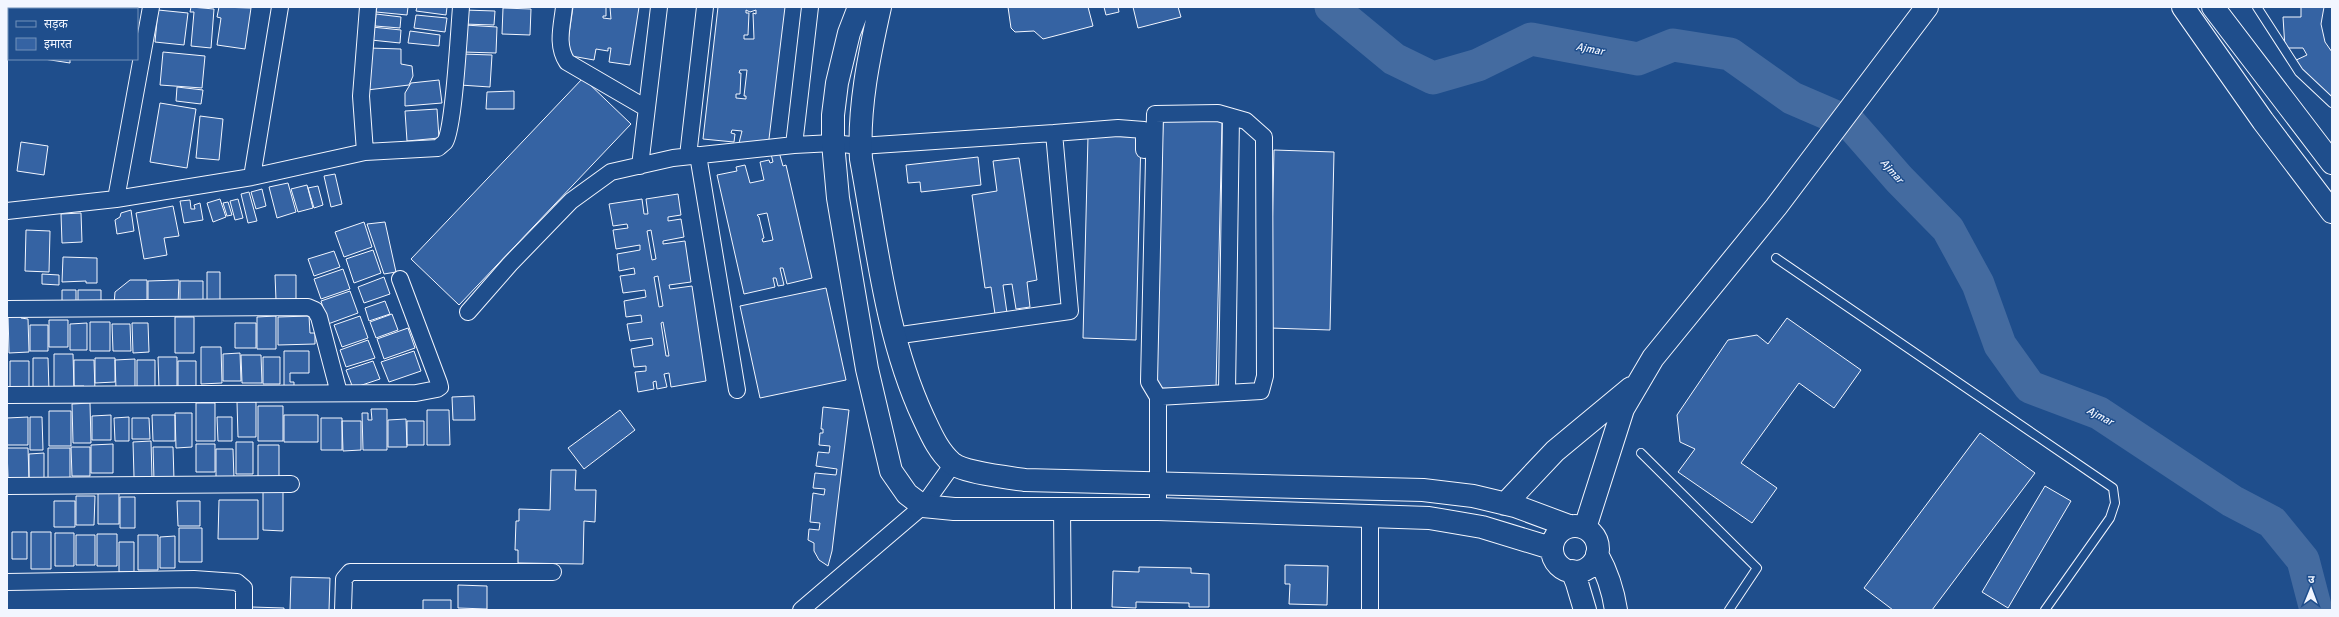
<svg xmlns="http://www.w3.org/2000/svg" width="2339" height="617" font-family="Signika,'Noto Sans Devanagari',sans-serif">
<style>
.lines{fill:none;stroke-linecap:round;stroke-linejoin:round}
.river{stroke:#446ba0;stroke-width:33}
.building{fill:#3563a3;stroke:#f2f6ff;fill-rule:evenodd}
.lane-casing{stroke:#f2f6ff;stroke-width:10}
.street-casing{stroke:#f2f6ff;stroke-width:18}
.secondary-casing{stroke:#f2f6ff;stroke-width:24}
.lane{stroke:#1f4e8c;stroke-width:8}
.street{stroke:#1f4e8c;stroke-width:16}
.secondary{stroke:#1f4e8c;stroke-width:22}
.labels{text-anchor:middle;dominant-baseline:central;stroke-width:3;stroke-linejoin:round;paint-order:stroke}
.water-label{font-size:11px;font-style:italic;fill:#f2f6ff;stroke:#1f4e8c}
</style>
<rect width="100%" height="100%" fill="#1f4e8c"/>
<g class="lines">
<!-- river -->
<path class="river" d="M 1331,7 L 1394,59 L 1433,78 L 1478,65 L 1531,39 L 1638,59 L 1673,45 L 1730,54 L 1792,98 L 1850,123 L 1899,179 L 1948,229 L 1978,284 L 2000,345 L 2030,387 L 2099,413 L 2232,501 L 2272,522 L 2303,560 L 2316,610"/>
</g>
<!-- building -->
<path class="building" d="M 191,7 L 214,9 L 211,48 L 191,46 L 194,12 L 190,12 Z
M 219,7 L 251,8 L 245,49 L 217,45 L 221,18 L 217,17 Z
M 377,7 L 408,7 L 407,15 L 376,12 Z
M 417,7 L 447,7 L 446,15 L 416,11 Z
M 573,7 L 606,7 L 606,16 L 603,16 L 603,18 L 611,19 L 610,7 L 639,7 L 630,65 L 609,62 L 611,48 L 608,48 L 608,51 L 596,49 L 594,60 L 566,55 Z
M 718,7 L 785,7 L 768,147 L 739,143 L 742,131 L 732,130 L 731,133 L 735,134 L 734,142 L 703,139 ZM 746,10 L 750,12 L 756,10 L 756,14 L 753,13 L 754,39 L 744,39 L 744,35 L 748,35 L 749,13 L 746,13 ZM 740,70 L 747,70 L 744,96 L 746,96 L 746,99 L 736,98 L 736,94 L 740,94 L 741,73 L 739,73 Z
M 1088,7 L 1093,26 L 1043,39 L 1034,31 L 1015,32 L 1011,28 L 1008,7 Z
M 1104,7 L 1118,7 L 1119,12 L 1106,15 Z
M 1133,7 L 1178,7 L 1181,17 L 1138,28 Z
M 2301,7 L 2324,7 L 2321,24 L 2325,42 L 2332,52 L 2332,98 L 2292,62 L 2307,55 L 2303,48 L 2285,48 L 2283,17 L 2301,17 Z
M 503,8 L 531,9 L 530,35 L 502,34 Z
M 158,10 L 188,13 L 184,45 L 155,42 Z
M 464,10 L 495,11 L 494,25 L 463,24 Z
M 376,14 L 401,17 L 400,28 L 375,26 Z
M 416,15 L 447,18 L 445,32 L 414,28 Z
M 465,25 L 497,27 L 496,53 L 463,52 Z
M 372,27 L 401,30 L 400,43 L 371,40 Z
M 410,31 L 440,35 L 439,46 L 408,43 Z
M 369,48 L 401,49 L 401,64 L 412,66 L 413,76 L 409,85 L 367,90 Z
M 163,52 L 205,56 L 202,88 L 160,85 Z
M 462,54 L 492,55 L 490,87 L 460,85 Z
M 44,59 L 70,59 L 70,63 Z
M 583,78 L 631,124 L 459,305 L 411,259 Z
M 439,80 L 442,103 L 405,106 L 405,93 L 411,83 Z
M 177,87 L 203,90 L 201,104 L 176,101 Z
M 514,91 L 514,109 L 486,109 L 487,92 Z
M 160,103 L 196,109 L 187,168 L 150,162 Z
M 437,109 L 439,138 L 407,141 L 405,111 Z
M 200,116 L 223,119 L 219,160 L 196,158 Z
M 1163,118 L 1222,120 L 1216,389 L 1156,388 Z
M 1088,136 L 1141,137 L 1136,340 L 1083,338 Z
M 21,142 L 48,146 L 44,175 L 17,171 Z
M 1274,150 L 1334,152 L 1330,330 L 1270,328 Z
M 779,152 L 783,166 L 786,165 L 812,278 L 787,284 L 783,268 L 780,268 L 784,285 L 778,286 L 776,278 L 773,278 L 775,287 L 744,294 L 717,175 L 737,171 L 736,167 L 745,165 L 750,183 L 764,180 L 760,162 L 769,160 L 770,163 L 773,162 L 771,154 ZM 767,213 L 773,240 L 763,242 L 762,239 L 764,238 L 759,217 L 757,215 Z
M 978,157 L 981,185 L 921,192 L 920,182 L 908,183 L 906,165 Z
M 1019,158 L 1037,280 L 1027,282 L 1030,307 L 1016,309 L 1012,284 L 1003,285 L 1007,313 L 995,314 L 991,287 L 985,288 L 972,195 L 997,191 L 993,161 Z
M 335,174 L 342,204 L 331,207 L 324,176 Z
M 288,183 L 296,212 L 277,218 L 269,187 Z
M 307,185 L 313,208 L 298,212 L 291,189 Z
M 318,186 L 323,205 L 314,208 L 308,188 Z
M 262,189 L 266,206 L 256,209 L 251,192 Z
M 249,192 L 257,221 L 248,223 L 241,194 Z
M 678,194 L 681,215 L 668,217 L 668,221 L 681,219 L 684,237 L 663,241 L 663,244 L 685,241 L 691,282 L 669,285 L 670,289 L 692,286 L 706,381 L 671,387 L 669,373 L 664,374 L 667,387 L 657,389 L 656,381 L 653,382 L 654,389 L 638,392 L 635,372 L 646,371 L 646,366 L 634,367 L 631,349 L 653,345 L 652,338 L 630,341 L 627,324 L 642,322 L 641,315 L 626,317 L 624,301 L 646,297 L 645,290 L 623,293 L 620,276 L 635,274 L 634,268 L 619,271 L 617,254 L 640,250 L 640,245 L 616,249 L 613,230 L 628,228 L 627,224 L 613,226 L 609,204 L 642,199 L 644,214 L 648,214 L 646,199 ZM 651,230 L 656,259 L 652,260 L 647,231 ZM 658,276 L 663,306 L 659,307 L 654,277 ZM 663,322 L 669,356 L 666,356 L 661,323 Z
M 220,199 L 226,217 L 213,222 L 207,203 Z
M 238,199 L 243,218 L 235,220 L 230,201 Z
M 190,200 L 191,209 L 195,209 L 194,205 L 200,203 L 203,220 L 184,223 L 180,201 Z
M 228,202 L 232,215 L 227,216 L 223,203 Z
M 173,206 L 179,236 L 164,238 L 167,255 L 144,259 L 136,213 Z
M 131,210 L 134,231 L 117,234 L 115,220 L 120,217 L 121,213 Z
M 81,213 L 82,242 L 62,243 L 61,214 Z
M 364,222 L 372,247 L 344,257 L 335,232 Z
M 385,222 L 396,272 L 384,274 L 367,224 Z
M 26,230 L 50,231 L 49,272 L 25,271 Z
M 373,250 L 381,273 L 354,283 L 346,259 Z
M 334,251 L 340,267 L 314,276 L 308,259 Z
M 63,257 L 97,258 L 97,283 L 86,283 L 86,281 L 62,282 Z
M 343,269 L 350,289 L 321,299 L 314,279 Z
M 207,272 L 220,272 L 220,304 L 207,304 Z
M 42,274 L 59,275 L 59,285 L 42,284 Z
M 275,275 L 296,275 L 296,299 L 276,300 Z
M 384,277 L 390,294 L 364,303 L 358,287 Z
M 130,280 L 147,280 L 147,305 L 114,305 L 115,292 Z
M 179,280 L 178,305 L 148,305 L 148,281 Z
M 180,281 L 203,281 L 203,305 L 180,305 Z
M 826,288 L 846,380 L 760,398 L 740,306 Z
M 62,290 L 76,290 L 76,307 L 62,307 Z
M 78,290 L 101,290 L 101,306 L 78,306 Z
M 350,291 L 358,313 L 328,324 L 321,301 Z
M 385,301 L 390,314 L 369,321 L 365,308 Z
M 8,314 L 21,314 L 21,318 L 28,319 L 29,352 L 9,353 Z
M 392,314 L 398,330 L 376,338 L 370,322 Z
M 276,316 L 276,349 L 257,349 L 257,317 Z
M 309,316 L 310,333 L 315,333 L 315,344 L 278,345 L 278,317 Z
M 360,316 L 368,338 L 342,347 L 334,325 Z
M 175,317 L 194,317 L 194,353 L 175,353 Z
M 1787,318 L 1861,370 L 1834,408 L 1799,383 L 1741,463 L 1777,488 L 1752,523 L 1678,472 L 1695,449 L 1680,442 L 1677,415 L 1728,340 L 1757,335 L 1768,344 Z
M 49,320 L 68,320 L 68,347 L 49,347 Z
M 90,322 L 110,322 L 110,351 L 90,351 Z
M 87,323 L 87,350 L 70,350 L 70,324 Z
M 132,323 L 148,323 L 149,352 L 133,353 Z
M 235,323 L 256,323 L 256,348 L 235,348 Z
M 112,324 L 130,324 L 131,351 L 113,351 Z
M 30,325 L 48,325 L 48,351 L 30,351 Z
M 408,328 L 415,348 L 384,359 L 377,339 Z
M 368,340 L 375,358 L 346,367 L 340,350 Z
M 201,347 L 221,347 L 222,383 L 201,384 Z
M 284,351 L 309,351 L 309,373 L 290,373 L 290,382 L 294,382 L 294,386 L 284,386 Z
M 414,351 L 421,371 L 389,382 L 381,362 Z
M 240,353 L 241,381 L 223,381 L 223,354 Z
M 54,354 L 73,354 L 74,388 L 54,388 Z
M 241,355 L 261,355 L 262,383 L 242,383 Z
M 158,357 L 177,357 L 177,389 L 159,389 Z
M 263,357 L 280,357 L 280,384 L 263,384 Z
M 33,358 L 48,358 L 49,391 L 33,391 Z
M 95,358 L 115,358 L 115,382 L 95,383 Z
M 135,359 L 135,389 L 116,389 L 115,360 Z
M 74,360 L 94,360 L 95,391 L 84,391 L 84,386 L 74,386 Z
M 137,360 L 155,360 L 155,391 L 137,387 Z
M 10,361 L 29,361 L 29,390 L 10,390 Z
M 178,361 L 196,361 L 196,389 L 178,389 Z
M 373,361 L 380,379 L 353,388 L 346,370 Z
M 474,396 L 475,420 L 453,420 L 452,397 Z
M 237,402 L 256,402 L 256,437 L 238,437 Z
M 90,403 L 91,443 L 73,443 L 72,404 Z
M 196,403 L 215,403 L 215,441 L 196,441 Z
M 258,406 L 283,406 L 283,441 L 258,441 Z
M 823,407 L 849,410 L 832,551 L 828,566 L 819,560 L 814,551 L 814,543 L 808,540 L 809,529 L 819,530 L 820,523 L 810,522 L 813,493 L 824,495 L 825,489 L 813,488 L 815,473 L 836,475 L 837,469 L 816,466 L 818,452 L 829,453 L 830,446 L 819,445 L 820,433 L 823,433 L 823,429 L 821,429 Z
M 371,409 L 387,409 L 387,450 L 363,450 L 362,413 L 368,413 L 368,420 L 372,420 Z
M 427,410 L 449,410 L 450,445 L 427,445 Z
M 620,410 L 635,430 L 584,469 L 568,448 Z
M 49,411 L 71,411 L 71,446 L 49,446 Z
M 175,413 L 192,413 L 192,447 L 176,448 Z
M 111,415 L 111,440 L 92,440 L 92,416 Z
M 152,415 L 175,415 L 175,441 L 153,441 Z
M 284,415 L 318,415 L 318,442 L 284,442 Z
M 28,417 L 28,445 L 7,445 L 7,418 Z
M 30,417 L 42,417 L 43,450 L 30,450 Z
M 129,417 L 129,441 L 115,441 L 114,418 Z
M 217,417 L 232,417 L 232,441 L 218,441 Z
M 132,418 L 149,418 L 150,439 L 132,439 Z
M 321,418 L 342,418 L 342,450 L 321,450 Z
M 406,419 L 407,447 L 388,447 L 388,420 Z
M 342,421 L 361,421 L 361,450 L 343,451 Z
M 407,421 L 424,421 L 424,445 L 407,445 Z
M 1980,433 L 2035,473 L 1932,610 L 1893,610 L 1864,588 Z
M 151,441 L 152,477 L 134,477 L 133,442 Z
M 236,442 L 253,442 L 253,474 L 236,474 Z
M 113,444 L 113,473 L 91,473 L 91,445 Z
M 196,444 L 215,444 L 215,472 L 196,472 Z
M 258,445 L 279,445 L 279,478 L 258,478 Z
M 71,447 L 90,447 L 90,476 L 72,476 Z
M 153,447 L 173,447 L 174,480 L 154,480 Z
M 7,448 L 28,448 L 29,478 L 8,478 Z
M 48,448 L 70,448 L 70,481 L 48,481 Z
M 216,449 L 233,449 L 234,479 L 216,479 Z
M 44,453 L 44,481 L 29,481 L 29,454 Z
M 551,470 L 576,470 L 575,490 L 596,490 L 595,522 L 584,521 L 583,564 L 518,563 L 518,550 L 515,550 L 516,521 L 519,521 L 519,509 L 550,510 Z
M 2045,486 L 2071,501 L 2008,608 L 1982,592 Z
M 263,489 L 283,489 L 283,531 L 263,530 Z
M 98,493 L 119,493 L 119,524 L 98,524 Z
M 76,496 L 95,496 L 94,525 L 76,525 Z
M 120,497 L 135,497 L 135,528 L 120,528 Z
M 219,500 L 258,500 L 258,539 L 218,539 Z
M 54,501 L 75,501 L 75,527 L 54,527 Z
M 177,501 L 200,501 L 200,526 L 178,526 Z
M 179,528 L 202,528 L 202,562 L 179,562 Z
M 12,532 L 27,532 L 27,559 L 12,559 Z
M 31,532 L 51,532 L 51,569 L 31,569 Z
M 55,533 L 74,533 L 74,566 L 55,566 Z
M 97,534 L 117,534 L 117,566 L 97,566 Z
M 76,535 L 95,535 L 95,565 L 76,565 Z
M 138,535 L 158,535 L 158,570 L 138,570 Z
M 175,536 L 175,568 L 160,568 L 160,537 Z
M 119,542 L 134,542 L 134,572 L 119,572 Z
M 1285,565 L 1328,566 L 1327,605 L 1289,604 L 1290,584 L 1285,584 Z
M 1139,567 L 1191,568 L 1191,573 L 1209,574 L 1209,607 L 1189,607 L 1189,603 L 1136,602 L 1136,608 L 1112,607 L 1113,571 L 1139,572 Z
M 291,577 L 330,578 L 329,610 L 290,610 Z
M 458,585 L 487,586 L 487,609 L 458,608 Z
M 423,600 L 451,600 L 451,610 L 423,610 Z
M 252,607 L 284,608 L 284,610 L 251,610 Z"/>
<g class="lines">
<defs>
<path id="lane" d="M 2257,7 L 2299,72 L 2332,103
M 1776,258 L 2113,488 L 2115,503 L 2110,518 L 2045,610
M 1641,453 L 1757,568 L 1729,610"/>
<path id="street" d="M 564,7 C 562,26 556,45 567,62 L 646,108
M 7,31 L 9,16
M 1218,113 L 1246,121 L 1264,137 L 1265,376 L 1261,391 L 1158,397 L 1149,382 L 1155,114 Z
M 1054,133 L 1118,128 L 1144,130 L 1144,150
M 794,145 L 810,7
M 365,152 L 438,148 C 440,146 443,144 445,142 C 454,128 459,30 461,7
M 698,155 L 737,390
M 688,156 L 705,7
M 640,166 L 659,7
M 252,177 L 280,7
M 116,199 L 151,7
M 7,211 L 116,199 L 252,177 L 365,152 L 361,96 L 368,7
M 7,309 L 308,307 L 315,310 L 319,317 L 339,393
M 468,312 L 510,264 L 571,201 L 611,172 L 673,158 L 794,145 L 833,143 L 860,146 L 1054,133 L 1070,311 L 894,336
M 1227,392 L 1231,117
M 7,395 L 416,393 L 437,389 L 440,387 L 439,383 L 400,279
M 7,486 L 291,484
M 1062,509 L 1063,610
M 1158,509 L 1158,397
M 7,582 L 194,579 L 237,582 L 244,588 L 244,610
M 343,610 L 344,579 L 350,572 L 553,572
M 801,610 L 923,506 L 953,464
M 1370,610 L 1370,514"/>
<path id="secondary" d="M 859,7 L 849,33 L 837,83 L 833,115 L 833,143 L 838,198 L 867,369 L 891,471 L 907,494 L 923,506 L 954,509 L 1158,509 L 1429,518 L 1482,527 L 1551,548
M 880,7 C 869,56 858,108 861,159 C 877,246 886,337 923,417 C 931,434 938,451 952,463 C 962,472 1010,478 1025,480 L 1423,490 L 1473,496 L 1515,506 L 1569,526
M 2183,7 L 2263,121 L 2332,212
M 2213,7 L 2332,163
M 1505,504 L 1555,451 L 1631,388
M1552 549a23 23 0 1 1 46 0a23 23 0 1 1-46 0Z
M 1585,528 L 1623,409 L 1653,358 L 1776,207 L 1927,7
M 1597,554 C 1607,572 1613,590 1616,610
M 1572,571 L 1577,583 L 1585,610"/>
</defs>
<!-- lane casing -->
<use href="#lane" class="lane-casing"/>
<!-- street casing -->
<use href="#street" class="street-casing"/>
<!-- secondary casing -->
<use href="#secondary" class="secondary-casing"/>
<!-- lane -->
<use href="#lane" class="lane"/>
<!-- street -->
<use href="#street" class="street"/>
<!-- secondary -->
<use href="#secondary" class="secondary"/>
</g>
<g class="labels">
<!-- water labels -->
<g class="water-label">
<text transform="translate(1590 49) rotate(11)">Ajmar</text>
<text transform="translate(1892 171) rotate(48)">Ajmar</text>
<text transform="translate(2100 416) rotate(28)">Ajmar</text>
</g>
</g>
<!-- border -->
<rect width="2339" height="617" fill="none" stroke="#f2f6ff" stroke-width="16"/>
<!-- legend -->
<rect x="8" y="8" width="130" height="52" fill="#1f4e8c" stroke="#7391ba"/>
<rect x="16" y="21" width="20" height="6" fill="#1f4e8c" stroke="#7391ba"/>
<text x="44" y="28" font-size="12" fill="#f2f6ff">सड़क</text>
<rect x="16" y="38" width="20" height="12" fill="#3563a3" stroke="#7391ba"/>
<text x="44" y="48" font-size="12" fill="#f2f6ff">इमारत</text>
<!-- north arrow -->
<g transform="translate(2311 589) rotate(1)" stroke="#1f4e8c" stroke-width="3" paint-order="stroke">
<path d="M0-3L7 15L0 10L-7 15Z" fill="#f2f6ff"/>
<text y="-6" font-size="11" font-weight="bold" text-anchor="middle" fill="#f2f6ff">उ</text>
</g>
</svg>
